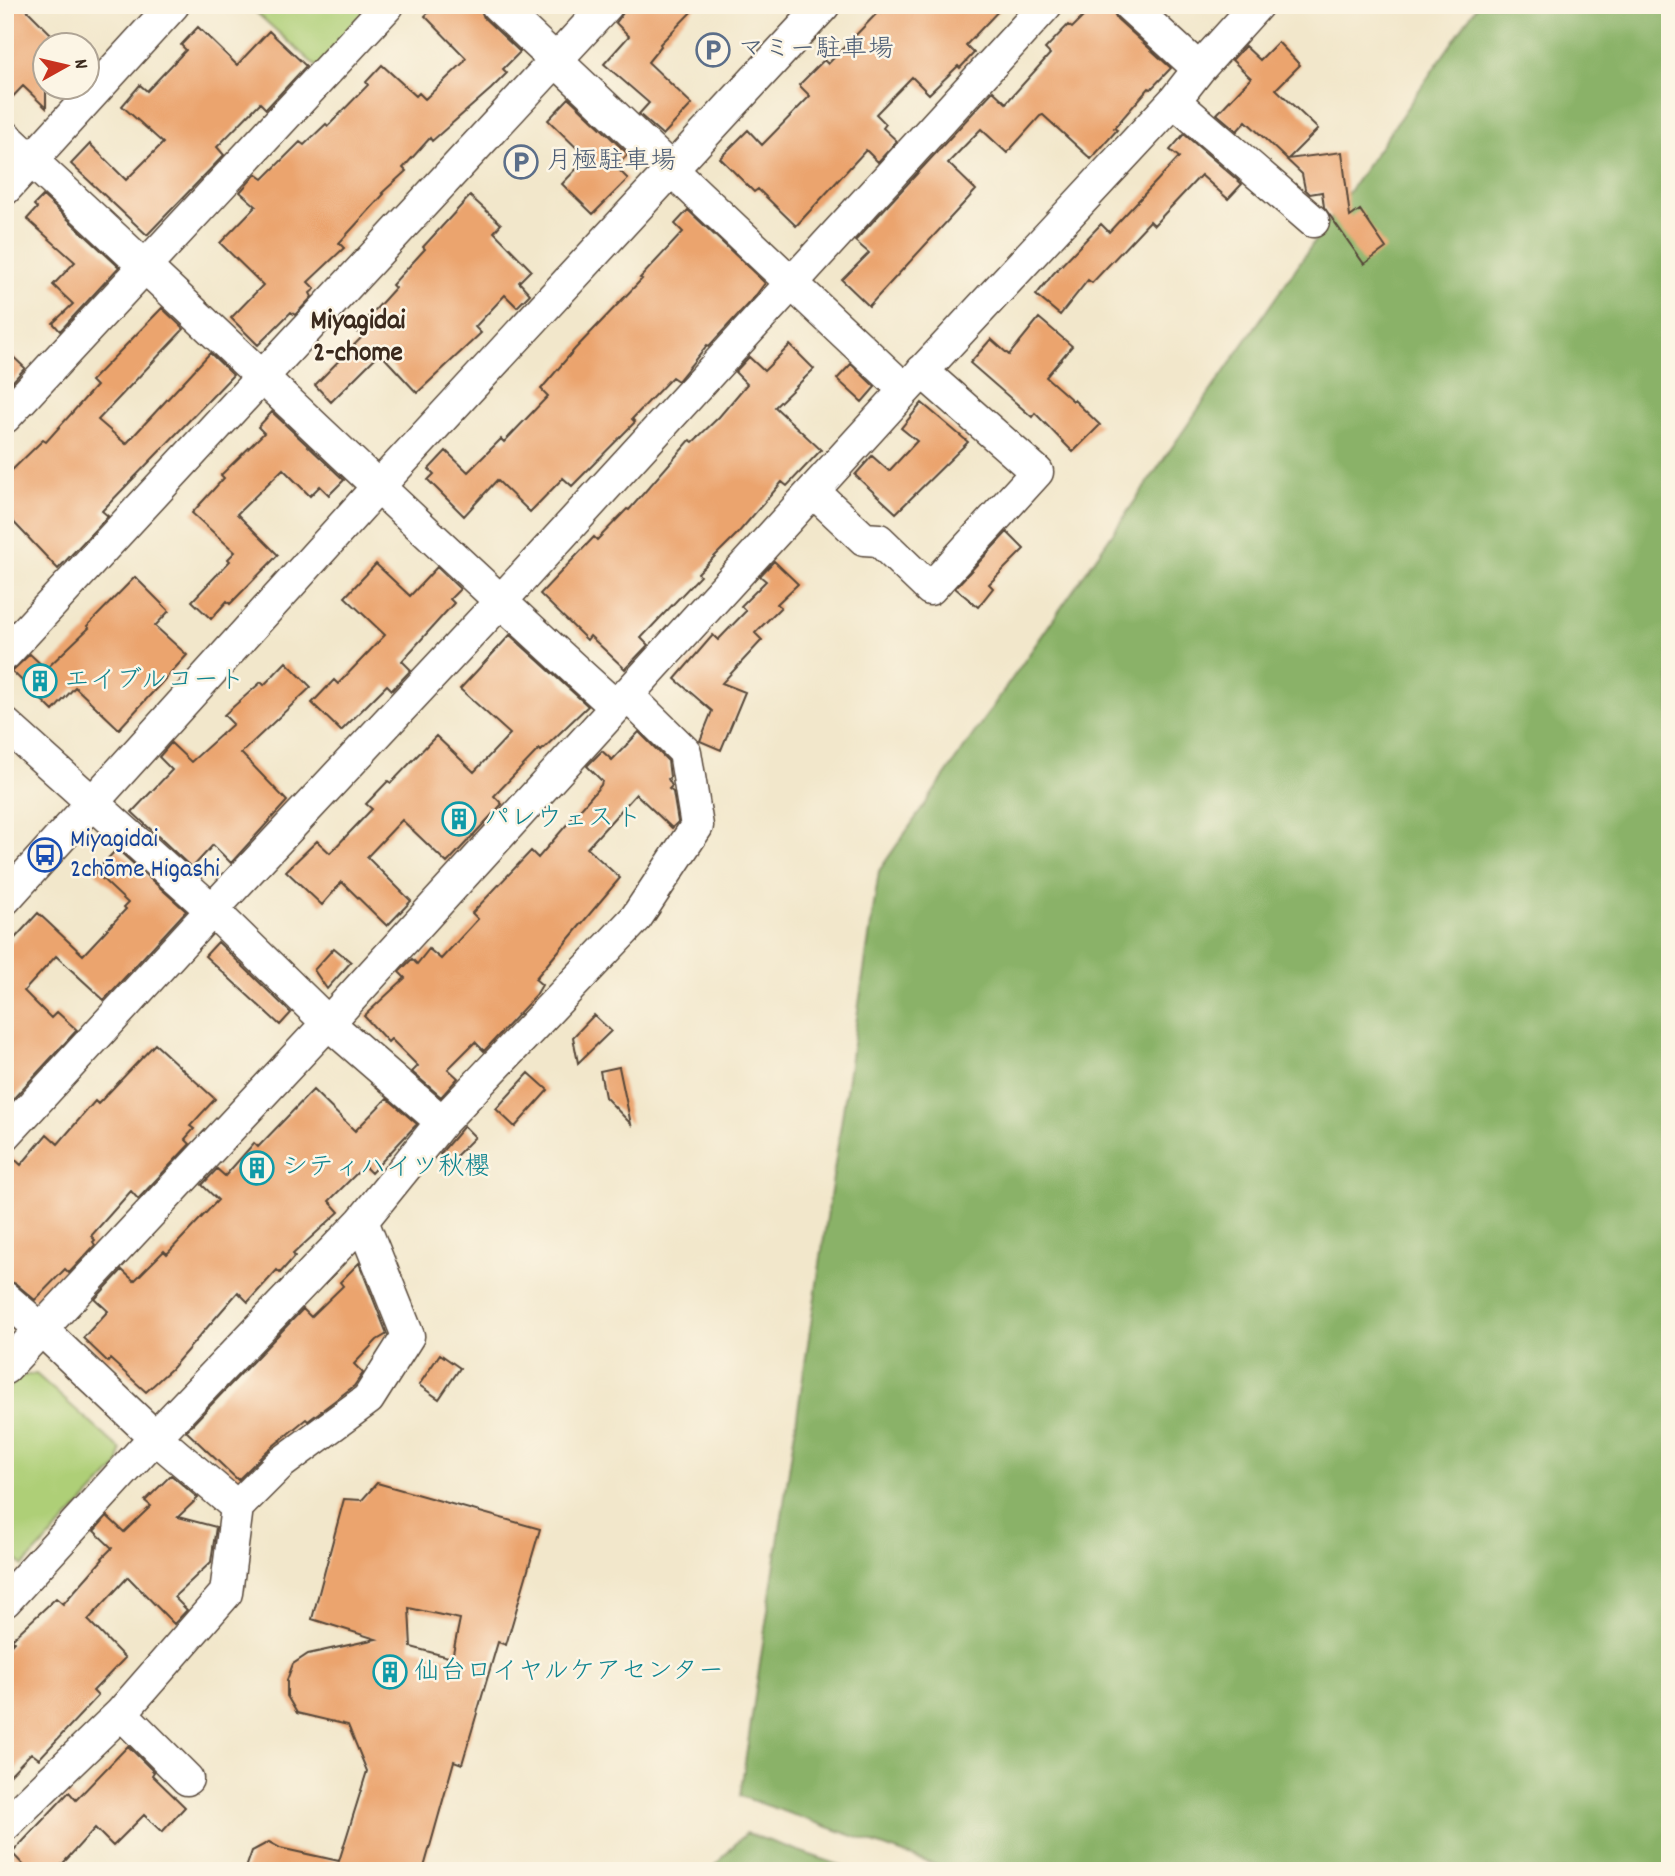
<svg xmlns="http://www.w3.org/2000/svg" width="1675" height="1876" font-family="Dekko,'Klee One',sans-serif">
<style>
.green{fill:#aecf77;stroke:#747c4a;stroke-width:2}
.forest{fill:#8ab268;stroke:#626e43;stroke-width:2}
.building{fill:#eba46e;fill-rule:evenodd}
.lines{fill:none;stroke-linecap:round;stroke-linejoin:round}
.minor-casing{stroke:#564638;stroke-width:35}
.minor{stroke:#fff;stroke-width:32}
.labels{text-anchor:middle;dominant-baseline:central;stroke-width:5;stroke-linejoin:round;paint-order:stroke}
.service-label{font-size:26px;fill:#4e5e75;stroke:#fcf5e5;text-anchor:start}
.culture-label{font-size:26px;fill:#0d838f;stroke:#fcf5e5;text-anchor:start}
.transit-label{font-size:26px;fill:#164399;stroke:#fcf5e5;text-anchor:start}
.neighbourhood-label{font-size:28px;font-weight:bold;fill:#3b2a1e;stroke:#fcf5e5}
</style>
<rect width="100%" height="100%" fill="#fcf5e5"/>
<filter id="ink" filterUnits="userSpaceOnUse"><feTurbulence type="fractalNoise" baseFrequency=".0143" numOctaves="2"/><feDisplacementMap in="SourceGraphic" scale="14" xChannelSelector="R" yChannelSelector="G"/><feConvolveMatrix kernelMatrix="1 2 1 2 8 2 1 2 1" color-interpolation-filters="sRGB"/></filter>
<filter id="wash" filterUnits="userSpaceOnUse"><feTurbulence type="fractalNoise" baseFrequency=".00686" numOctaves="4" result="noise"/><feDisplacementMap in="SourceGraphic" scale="28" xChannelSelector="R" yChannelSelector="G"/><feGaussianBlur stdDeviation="1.57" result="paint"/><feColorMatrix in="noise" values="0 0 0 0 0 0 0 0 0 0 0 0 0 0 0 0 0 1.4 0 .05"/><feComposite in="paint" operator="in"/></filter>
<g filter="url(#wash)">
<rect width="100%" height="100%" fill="#f2e7cb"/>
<!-- green -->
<path class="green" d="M 248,5 L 374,5 L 318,68 Z
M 36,1374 L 121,1450 L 119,1465 L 23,1566 L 5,1548 L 5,1392 L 21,1376 Z"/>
<!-- forest -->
<path class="forest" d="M 1478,5 L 1670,5 L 1670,1871 L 952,1871 L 740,1796 L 879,871 Z
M 746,1833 L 857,1871 L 710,1871 Z"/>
<g id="blocks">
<!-- building -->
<path class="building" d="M 15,5 L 22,5 L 63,46 L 46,46 L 46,108 L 23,86 L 5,105 L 5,15 Z
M 436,5 L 479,5 L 484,18 L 520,52 L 503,69 L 507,73 L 491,89 L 432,141 L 430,138 L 403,168 L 406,171 L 382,193 L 384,194 L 339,243 L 344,248 L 308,282 L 315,289 L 310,293 L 312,297 L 295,315 L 291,312 L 258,345 L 231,318 L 263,285 L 220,243 L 256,206 L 240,192 L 256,174 L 263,179 L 300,142 L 304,145 L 326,124 L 328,126 L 368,85 L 366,82 L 382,65 L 416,96 L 419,93 L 425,99 L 464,62 L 466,58 L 425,16 Z
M 625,5 L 698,5 L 660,44 L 661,46 L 648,62 L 692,104 L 663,135 L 639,114 L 649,103 L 604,64 L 629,36 L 616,23 L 625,10 Z
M 888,5 L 1004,5 L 966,45 L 974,53 L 960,68 L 958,66 L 929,94 L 912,77 L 876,114 L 886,124 L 883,128 L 897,141 L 878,162 L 866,150 L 796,226 L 758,189 L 754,192 L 720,158 L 748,130 L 762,145 L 810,96 L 799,85 L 824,60 L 828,64 L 879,11 L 881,13 Z
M 1095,5 L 1110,5 L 1117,19 L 1171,68 L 1151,89 L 1149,88 L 1114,128 L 1117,130 L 1091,159 L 1043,115 L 1040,116 L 1007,153 L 981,129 L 948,163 L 976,190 L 869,306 L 842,280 L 869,253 L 855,241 L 993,91 L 1006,103 L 1050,54 L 1045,49 L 1068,25 L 1072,28 Z
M 198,27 L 237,65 L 269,31 L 306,66 L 266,109 L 260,103 L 217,147 L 224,155 L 147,235 L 71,164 L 90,144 L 126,180 L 163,143 L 122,106 L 140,85 L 147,91 L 186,50 L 181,45 Z
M 1278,42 L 1300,65 L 1276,89 L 1318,129 L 1288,159 L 1342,152 L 1350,217 L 1360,210 L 1386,248 L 1364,264 L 1324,207 L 1322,192 L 1310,194 L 1305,189 L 1302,174 L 1246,121 L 1237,131 L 1217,114 L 1251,78 L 1232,60 L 1245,46 L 1260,60 Z
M 569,98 L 628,154 L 616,167 L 628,179 L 593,214 L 562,184 L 587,158 L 548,120 Z
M 1184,134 L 1242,184 L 1228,199 L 1201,175 L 1154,225 L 1150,221 L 1092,283 L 1088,280 L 1060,315 L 1036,295 L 1053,274 L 1101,224 L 1109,232 L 1179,157 L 1170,150 Z
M 43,196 L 119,267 L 60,331 L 53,323 L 73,304 L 53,285 L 75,262 L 27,219 L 37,208 L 34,205 Z
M 470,196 L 501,224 L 494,232 L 531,270 L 519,282 L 530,294 L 517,307 L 505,295 L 475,327 L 481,333 L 417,393 L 380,353 L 331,402 L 315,385 L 362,337 L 356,331 L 395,288 L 392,285 L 425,249 L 423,247 Z
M 688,210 L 765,283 L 756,295 L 709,346 L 707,345 L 678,381 L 672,377 L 632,419 L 635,422 L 572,486 L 563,478 L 530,512 L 497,480 L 464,516 L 428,480 L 434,474 L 429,469 L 446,451 L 468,472 L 501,439 L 504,442 L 548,396 L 541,389 L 575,349 L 642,279 L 640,278 L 683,232 L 675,224 Z
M 162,308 L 184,329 L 98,420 L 126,444 L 210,353 L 233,375 L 102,511 L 108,516 L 58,569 L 5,513 L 5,477 L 43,440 L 46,442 L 96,386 L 91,381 Z
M 1039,318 L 1072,346 L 1046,377 L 1073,401 L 1074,400 L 1100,425 L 1073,452 L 1035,413 L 1032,417 L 970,363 L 991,339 L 1009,355 Z
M 790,345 L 814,369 L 775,407 L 821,450 L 787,486 L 782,482 L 738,533 L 698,573 L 700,576 L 641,638 L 648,645 L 625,669 L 590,636 L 587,640 L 540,594 L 594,537 L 597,540 L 627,509 L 629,510 L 690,440 L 693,442 L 719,417 L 747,384 L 735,372 L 749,357 L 764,371 Z
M 5,349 L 25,368 L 5,390 Z
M 851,364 L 875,387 L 862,402 L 837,379 Z
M 922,403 L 968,442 L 896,513 L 855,475 L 872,456 L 889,471 L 917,441 L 901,428 Z
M 272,412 L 344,480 L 329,495 L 320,486 L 310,496 L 283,469 L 237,514 L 278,555 L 230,604 L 227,601 L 211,619 L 192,601 L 230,561 L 228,559 L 235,552 L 192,513 L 224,478 L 221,475 L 264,433 L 258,427 Z
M 1007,532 L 1024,549 L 989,584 L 993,588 L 978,607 L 955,588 Z
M 774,561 L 798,584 L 777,604 L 781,607 L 755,633 L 762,640 L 722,683 L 745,692 L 721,750 L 700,741 L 712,711 L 675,679 L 713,635 L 718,640 L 746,611 L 741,606 L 766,581 L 760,576 Z
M 376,564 L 410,596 L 437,567 L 460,589 L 450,599 L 454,603 L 402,661 L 411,670 L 392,690 L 387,685 L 341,731 L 312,703 L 334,680 L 338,684 L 385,635 L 345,597 Z
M 135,577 L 169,611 L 155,626 L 187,655 L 119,729 L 75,687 L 53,711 L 12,671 L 30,654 L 46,669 L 89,628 L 87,626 Z
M 510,635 L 588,706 L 541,751 L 539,749 L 494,796 L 502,804 L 447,863 L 402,820 L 367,857 L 411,901 L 387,926 L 342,882 L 322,905 L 286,871 L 317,841 L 330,853 L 372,809 L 366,804 L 388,781 L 391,783 L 436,736 L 474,772 L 510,734 L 460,689 Z
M 286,662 L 311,687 L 241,753 L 287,801 L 231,863 L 213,845 L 192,868 L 132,812 L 172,770 L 159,757 L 171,743 L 191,762 L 233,724 L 224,715 L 261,682 L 264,685 Z
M 639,732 L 668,761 L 670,777 L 668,779 L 672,786 L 669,789 L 673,792 L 678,822 L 672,828 L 636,794 L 587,848 L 620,878 L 535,979 L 542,985 L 536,995 L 484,1051 L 475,1042 L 448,1069 L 458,1078 L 441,1097 L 412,1072 L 418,1066 L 391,1039 L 388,1042 L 364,1016 L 405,978 L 399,972 L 412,959 L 417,964 L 429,949 L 441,959 L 478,919 L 472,913 L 531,851 L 538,858 L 601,785 L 602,781 L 587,766 L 602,751 L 612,760 Z
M 117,849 L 186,911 L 104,1000 L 56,956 L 24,991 L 51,1018 L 57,1012 L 77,1030 L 13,1099 L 5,1091 L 5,949 L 38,913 L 83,955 L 126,909 L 124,907 L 128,903 L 95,872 Z
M 218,942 L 291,1013 L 280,1025 L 205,956 Z
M 334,948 L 351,962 L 327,989 L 314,970 Z
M 594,1015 L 611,1031 L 578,1063 L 573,1037 Z
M 155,1044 L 215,1099 L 190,1126 L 194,1129 L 185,1139 L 190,1144 L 138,1199 L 131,1191 L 91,1236 L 95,1240 L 93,1242 L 95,1245 L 69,1273 L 65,1269 L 35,1300 L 16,1284 L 5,1280 L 5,1153 L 8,1153 L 21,1165 L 47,1134 L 58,1144 L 95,1101 L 98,1104 Z
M 619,1067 L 631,1124 L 605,1097 L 600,1071 Z
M 529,1073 L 548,1090 L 515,1127 L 496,1109 Z
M 313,1090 L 355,1131 L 387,1098 L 417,1124 L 371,1173 L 364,1166 L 329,1201 L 339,1212 L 293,1254 L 295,1256 L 280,1273 L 277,1270 L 248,1302 L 238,1292 L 171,1369 L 146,1392 L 110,1359 L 108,1362 L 83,1338 L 108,1311 L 95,1299 L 122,1270 L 134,1281 L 164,1251 L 167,1254 L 218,1200 L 202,1185 L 217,1169 L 225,1176 L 254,1143 L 258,1147 Z
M 464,1126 L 475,1137 L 449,1163 L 440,1154 Z
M 359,1263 L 387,1334 L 377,1340 L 354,1364 L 363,1373 L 354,1386 L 308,1421 L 306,1419 L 267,1451 L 238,1480 L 186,1431 L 303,1309 L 311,1317 L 343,1286 L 340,1282 Z
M 440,1354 L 460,1368 L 439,1399 L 419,1385 Z
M 171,1475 L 198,1498 L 178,1517 L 216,1527 L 211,1562 L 174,1597 L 187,1610 L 174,1624 L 128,1577 L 88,1620 L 125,1658 L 93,1691 L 98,1696 L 39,1759 L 31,1753 L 5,1780 L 5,1651 L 14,1641 L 12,1639 L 56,1598 L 63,1604 L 103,1559 L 102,1558 L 112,1548 L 94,1531 L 107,1516 L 124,1532 L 151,1506 L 145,1501 Z
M 377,1483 L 540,1529 L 506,1645 L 498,1642 L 462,1764 L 454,1761 L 423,1871 L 245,1871 L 252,1851 L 269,1842 L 280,1848 L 339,1861 L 367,1771 L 348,1725 L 297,1713 L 287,1696 L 287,1680 L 293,1664 L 308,1654 L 376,1639 L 312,1619 L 344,1499 L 362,1500 ZM 409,1608 L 460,1619 L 452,1658 L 411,1647 Z
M 128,1746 L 154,1772 L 152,1775 L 185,1807 L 162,1832 L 144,1815 L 113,1846 L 95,1828 L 56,1871 L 29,1871 L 12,1853 L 69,1792 L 76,1800 Z"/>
</g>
</g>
<g filter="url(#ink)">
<use href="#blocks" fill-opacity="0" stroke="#564638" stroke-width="2"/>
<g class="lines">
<defs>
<path id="minor" d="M 497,5 L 905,390
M 1129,5 L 1199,69
M 1174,101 L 1313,221
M 5,136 C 210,325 409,520 616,707
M 5,189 L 173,5
M 5,417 L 388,5
M 813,491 L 864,539 L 879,540 L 930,589 L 1037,472 L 922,371
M 5,654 L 607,5
M 5,724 L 212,910 L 328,1023 L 442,1122 L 362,1221 L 155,1437 L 237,1507 L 226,1593 L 121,1713 L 5,1825
M 5,899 L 377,488 L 824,5
M 442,1122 L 636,918 L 697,826 L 685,752 L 626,694
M 5,1135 L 212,910 L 500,602 L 1046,5
M 5,1298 L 41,1329 L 155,1437 L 5,1601
M 5,1368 L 328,1023 L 905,390 L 1174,101 L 1199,69 L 1257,5
M 237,1507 L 280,1464 L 368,1399 L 408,1336 L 362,1221
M 121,1713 L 187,1779"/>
</defs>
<!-- minor casing -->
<use href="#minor" class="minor-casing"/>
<!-- minor -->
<use href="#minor" class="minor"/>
</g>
</g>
<!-- icons -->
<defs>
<symbol id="parking-ring" viewBox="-11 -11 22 22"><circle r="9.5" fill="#fcf5e5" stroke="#5c6f8a" stroke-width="1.5"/><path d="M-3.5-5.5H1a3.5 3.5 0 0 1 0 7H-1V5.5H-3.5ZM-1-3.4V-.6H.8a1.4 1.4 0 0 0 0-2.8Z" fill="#5c6f8a"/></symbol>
<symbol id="building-ring" viewBox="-11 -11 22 22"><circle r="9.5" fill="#fcf5e5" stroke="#0f9aa8" stroke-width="1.5"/><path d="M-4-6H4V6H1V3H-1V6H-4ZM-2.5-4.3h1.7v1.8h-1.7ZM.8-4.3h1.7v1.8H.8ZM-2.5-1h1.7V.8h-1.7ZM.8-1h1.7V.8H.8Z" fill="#0f9aa8"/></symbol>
<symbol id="bus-ring" viewBox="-11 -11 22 22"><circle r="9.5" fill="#fcf5e5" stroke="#1a4fb4" stroke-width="1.5"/><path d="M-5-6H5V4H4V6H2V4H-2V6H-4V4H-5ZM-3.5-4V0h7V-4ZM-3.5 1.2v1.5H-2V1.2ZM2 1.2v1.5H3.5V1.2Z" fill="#1a4fb4"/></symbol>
</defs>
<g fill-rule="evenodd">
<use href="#parking-ring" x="694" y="31" width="38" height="38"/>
<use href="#parking-ring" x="502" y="143" width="38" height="38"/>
<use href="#building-ring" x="21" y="662" width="38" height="38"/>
<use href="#building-ring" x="440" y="800" width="38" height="38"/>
<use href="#bus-ring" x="26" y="836" width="38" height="38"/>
<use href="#building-ring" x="238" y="1149" width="38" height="38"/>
<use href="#building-ring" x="371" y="1653" width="38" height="38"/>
</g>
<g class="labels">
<!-- service labels -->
<g class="service-label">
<text x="738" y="50">マミー駐車場</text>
<text x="546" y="162">月極駐車場</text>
</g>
<!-- culture labels -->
<g class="culture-label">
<text x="64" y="681">エイブルコート</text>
<text x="484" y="819">パレウェスト</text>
<text x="282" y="1168">シティハイツ秋櫻</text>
<text x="414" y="1672">仙台ロイヤルケアセンター</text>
</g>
<!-- transit labels -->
<g class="transit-label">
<text x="70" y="840">Miyagidai<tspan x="70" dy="30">2chōme Higashi</tspan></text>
</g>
<!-- neighbourhood labels -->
<g class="neighbourhood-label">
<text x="358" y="323">Miyagidai<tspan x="358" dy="32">2-chome</tspan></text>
</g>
</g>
<!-- margin -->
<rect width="1675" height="1876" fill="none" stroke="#fcf5e5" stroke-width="28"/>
<!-- north arrow -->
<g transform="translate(66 66) rotate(82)"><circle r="33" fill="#fcf5e5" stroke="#afa495" stroke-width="2"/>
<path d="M0-5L12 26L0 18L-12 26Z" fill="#c8321e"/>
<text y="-10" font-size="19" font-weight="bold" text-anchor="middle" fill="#3b2a1e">N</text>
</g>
</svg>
